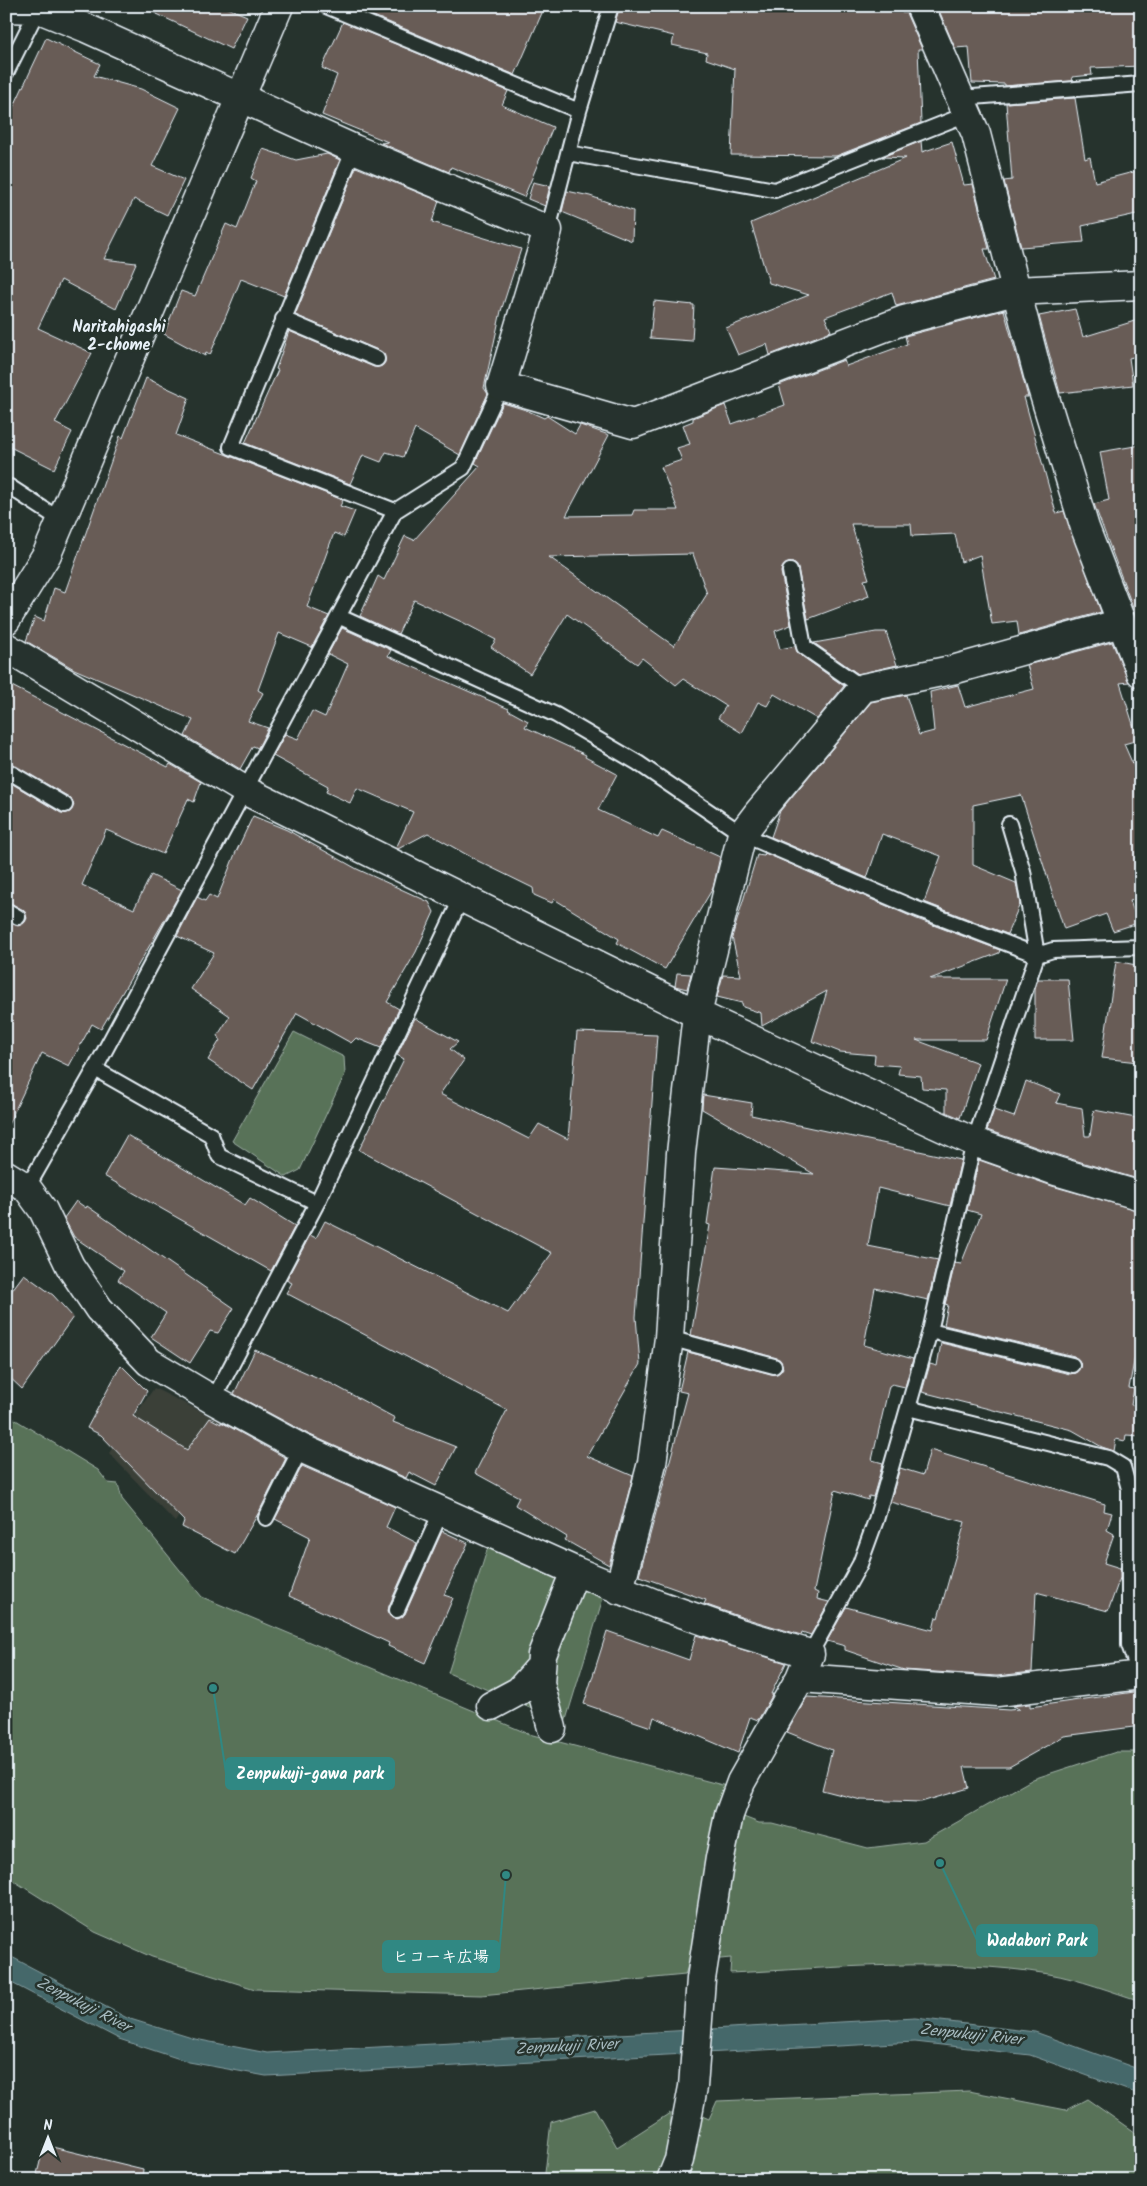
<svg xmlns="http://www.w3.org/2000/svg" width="1147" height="2186" font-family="Kalam,'Klee One',sans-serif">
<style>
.built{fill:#3a3f39}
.green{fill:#597258;stroke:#a0b2a8}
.water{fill:#44686a;stroke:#869fa3}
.building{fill:#675b56;stroke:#e8f1f8;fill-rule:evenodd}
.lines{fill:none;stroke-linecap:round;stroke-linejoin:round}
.lane-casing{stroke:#e8f1f8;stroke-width:18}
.street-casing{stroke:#e8f1f8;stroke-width:31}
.lane{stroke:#26332d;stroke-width:14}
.street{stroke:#26332d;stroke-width:28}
.labels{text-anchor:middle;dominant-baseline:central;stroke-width:5;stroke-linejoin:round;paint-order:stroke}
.neighbourhood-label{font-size:16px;font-weight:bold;fill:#e8f1f8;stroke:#26332d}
.water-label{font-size:16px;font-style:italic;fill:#a6babf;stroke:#26332d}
.leader{fill:none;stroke:#308883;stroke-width:2}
.callout-dot{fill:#308883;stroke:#26332d;stroke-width:2}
.callout{fill:#308883;stroke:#308883;stroke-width:2}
.callout-label{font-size:16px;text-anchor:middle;font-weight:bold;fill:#fff}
</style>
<rect width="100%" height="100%" fill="#26332d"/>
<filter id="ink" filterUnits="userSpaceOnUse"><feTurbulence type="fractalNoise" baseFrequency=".02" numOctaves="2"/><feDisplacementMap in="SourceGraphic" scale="10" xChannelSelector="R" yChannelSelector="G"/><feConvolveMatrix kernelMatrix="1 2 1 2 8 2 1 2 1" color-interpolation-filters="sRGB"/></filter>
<g filter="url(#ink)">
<!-- built -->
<path class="built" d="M 154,1388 L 236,1429 L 175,1522 L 109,1453 Z"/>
<!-- green -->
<path class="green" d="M 294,1032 L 344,1057 L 345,1074 L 300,1170 L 286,1177 L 232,1141 Z
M 6,1414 L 98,1470 L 108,1483 L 118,1484 L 122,1499 L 202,1597 L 529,1734 L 726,1786 L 723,1809 L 759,1823 L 772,1823 L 868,1848 L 924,1841 L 1033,1779 L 1116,1752 L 1141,1752 L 1141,2001 C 1112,1992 1079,1979 1049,1974 C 944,1957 836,1968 730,1973 L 731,1958 L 689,1962 L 685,1975 L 481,1995 L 255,1989 L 152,1957 L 95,1932 L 6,1876 Z
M 488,1547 L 603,1598 L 565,1723 L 448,1673 Z
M 969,2091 L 1066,2110 L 1087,2099 L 1141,2137 L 1141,2180 L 681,2180 L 702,2116 L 709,2119 L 717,2101 Z
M 595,2109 L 617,2147 L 670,2113 L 671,2158 L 662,2180 L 549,2180 L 545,2173 L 551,2122 Z"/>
<!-- water -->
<path class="water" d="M 6,1954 L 127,2018 L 195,2039 L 267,2053 L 915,2018 L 1035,2032 L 1141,2070 L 1141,2095 L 1030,2055 L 915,2042 L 266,2076 L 189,2062 L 119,2039 L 6,1980 Z"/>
<!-- building -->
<path class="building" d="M 140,6 L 223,6 L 247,16 L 231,49 Z
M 350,6 L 545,6 L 515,75 Z
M 620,6 L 903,6 L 902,13 L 906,13 L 922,49 L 918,49 L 921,123 L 836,156 L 731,155 L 735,69 L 706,59 L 707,53 L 672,45 L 674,36 L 615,22 Z
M 956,6 L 1141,6 L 1141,66 L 1091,68 L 1092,75 L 1072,77 L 1073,81 L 1005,86 L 1005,84 L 972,83 L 969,47 L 955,48 L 938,8 Z
M 343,22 L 508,91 L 502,105 L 553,127 L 524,197 L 451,167 L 449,172 L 381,143 L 388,142 L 322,115 L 337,75 L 322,68 Z
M 46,38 L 100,64 L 94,76 L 141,89 L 180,108 L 152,166 L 184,180 L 167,215 L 134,199 L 104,259 L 136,263 L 116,309 L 61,280 L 38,328 L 92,353 L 55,423 L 72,432 L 54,469 L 6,445 L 6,123 Z
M 1075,98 L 1085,159 L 1090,157 L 1095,182 L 1141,170 L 1141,213 L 1082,226 L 1084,242 L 1021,247 L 1004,181 L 1012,180 L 1006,103 Z
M 921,141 L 922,152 L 952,142 L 964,185 L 973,184 L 989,249 L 984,249 L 994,280 L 896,306 L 892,292 L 825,317 L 831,331 L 770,355 L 767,344 L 738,355 L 726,328 L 809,295 L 769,283 L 751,223 L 906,158 L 882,157 Z
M 263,149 L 296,160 L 327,154 L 340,160 L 284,296 L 241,279 L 210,355 L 206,353 L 205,356 L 164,334 L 181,291 L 195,296 L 226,224 L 237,229 L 256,181 L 251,178 Z
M 356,167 L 439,201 L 432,222 L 521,249 L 501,311 L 484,388 L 488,394 L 460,455 L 415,429 L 403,457 L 386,452 L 381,462 L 363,455 L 350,484 L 245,443 L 278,370 L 276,369 L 289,331 L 374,367 L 382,366 L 385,362 L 384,354 L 380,351 L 295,315 Z
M 533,182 L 550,186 L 545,206 L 528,199 Z
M 567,191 L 590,196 L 633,211 L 632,241 L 562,212 Z
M 654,301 L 694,305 L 692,341 L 650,338 Z
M 1075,309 L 1083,337 L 1141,319 L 1141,355 L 1129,358 L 1133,385 L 1060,393 L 1039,316 Z
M 1004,310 L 1028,397 L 1024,397 L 1056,513 L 1064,511 L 1101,612 L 1019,635 L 1017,621 L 992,624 L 980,555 L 961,562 L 955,534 L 912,536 L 911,524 L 851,524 L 869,579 L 864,580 L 869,596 L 808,619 L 798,569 L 793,563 L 788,563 L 782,568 L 781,572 L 791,625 L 775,631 L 780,649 L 795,646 L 799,654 L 844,686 L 817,719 L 774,694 L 767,706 L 758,702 L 742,733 L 718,718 L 726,706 L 683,679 L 676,685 L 642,658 L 637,664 L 567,614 L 530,674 L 491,647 L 496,640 L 464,623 L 414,600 L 398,634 L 360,616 L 378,576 L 384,580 L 405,536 L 414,540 L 480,466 L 475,463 L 503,403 L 526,410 L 544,418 L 547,416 L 575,434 L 580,425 L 609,435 L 566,516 L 632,515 L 634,510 L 678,510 L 661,467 L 682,460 L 677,448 L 690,444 L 683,425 L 693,421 L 693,418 L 725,405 L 732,424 L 785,405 L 779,385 L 844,360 L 846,366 L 907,344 L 905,336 L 909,335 ZM 693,554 L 707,594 L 674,646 L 549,557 Z
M 146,378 L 189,398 L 176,435 L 343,500 L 340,506 L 355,511 L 344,537 L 334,533 L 307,607 L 329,616 L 312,647 L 279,633 L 258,690 L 263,693 L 248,721 L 268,728 L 258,748 L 253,746 L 240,769 L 185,736 L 193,720 L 74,669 L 26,641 L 35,617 L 44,621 L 54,588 L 65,592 L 120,436 L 123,438 Z
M 1141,445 L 1141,629 L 1094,504 L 1109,500 L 1100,452 Z
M 342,628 L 391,650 L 388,656 L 509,709 L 508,710 L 528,721 L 525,727 L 586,755 L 585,757 L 617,774 L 598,810 L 658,838 L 662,831 L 720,857 L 713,888 L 665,969 L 617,943 L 619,939 L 554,899 L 552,903 L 534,895 L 533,888 L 478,861 L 428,833 L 398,849 L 396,848 L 413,812 L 357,788 L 350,803 L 326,792 L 328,786 L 273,756 L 285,734 L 298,739 L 312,711 L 325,717 L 348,664 L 328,654 Z
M 876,632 L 886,632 L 897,665 L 858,674 L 814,643 Z
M 1112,642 L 1129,682 L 1120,683 L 1138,740 L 1124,744 L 1141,783 L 1141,898 L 1130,901 L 1138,923 L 1113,931 L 1106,914 L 1064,929 L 1021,795 L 973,805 L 973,865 L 1016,883 L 1020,904 L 1007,934 L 924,902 L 941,856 L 882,834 L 867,878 L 771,837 L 780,811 L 871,702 L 906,695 L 919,735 L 934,731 L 930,692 L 958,685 L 965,707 L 1034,689 L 1027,665 Z
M 6,683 L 168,767 L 170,764 L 201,782 L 194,802 L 188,799 L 163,854 L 106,830 L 82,885 L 134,909 L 151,875 L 182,890 L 101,1029 L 92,1024 L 69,1066 L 42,1053 L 6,1129 L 6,920 L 18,926 L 25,922 L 27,918 L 23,910 L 6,901 L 6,780 L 61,813 L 70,812 L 74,805 L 69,797 L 6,761 Z
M 253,816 L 287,830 L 357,869 L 429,902 L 434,912 L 416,952 L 387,1002 L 399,1009 L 381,1048 L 356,1038 L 351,1043 L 297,1013 L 253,1090 L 208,1060 L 220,1040 L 218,1035 L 230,1016 L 191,989 L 214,953 L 177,936 L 197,897 L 205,901 L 209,895 L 217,899 L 235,854 Z
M 765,853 L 917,919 L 1000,950 L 999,953 L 930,979 L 1006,979 L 986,1040 L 916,1040 L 978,1063 L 960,1118 L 946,1112 L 946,1090 L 922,1088 L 921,1076 L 898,1074 L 900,1066 L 874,1064 L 875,1055 L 840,1052 L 812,1041 L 827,991 L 762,1026 L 761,1013 L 743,1007 L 742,1003 L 717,997 L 723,975 L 741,976 L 732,937 L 757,855 L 764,856 Z
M 1116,961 L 1141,966 L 1136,1025 L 1140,1026 L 1138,1062 L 1102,1058 Z
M 677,973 L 691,974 L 687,989 L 675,986 Z
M 1038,979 L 1068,979 L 1074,1040 L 1035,1040 L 1035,988 Z
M 415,1018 L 458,1042 L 450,1049 L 464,1060 L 440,1094 L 529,1139 L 539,1124 L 568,1139 L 577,1032 L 657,1035 L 636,1317 L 640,1364 L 587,1456 L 633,1476 L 609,1565 L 565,1540 L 567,1537 L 515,1505 L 519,1497 L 475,1473 L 507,1410 L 286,1293 L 292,1283 L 286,1280 L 310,1235 L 316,1238 L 325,1221 L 508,1313 L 552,1253 L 359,1150 L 404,1059 L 397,1055 Z
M 1026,1081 L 1060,1094 L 1056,1103 L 1082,1108 L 1085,1136 L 1090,1136 L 1094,1110 L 1141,1119 L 1141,1180 L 1061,1156 L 987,1130 L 994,1110 L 1014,1117 Z
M 703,1095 L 752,1103 L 751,1115 L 961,1160 L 950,1206 L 878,1188 L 868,1246 L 938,1260 L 928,1300 L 875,1288 L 864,1345 L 913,1359 L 905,1387 L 892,1384 L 889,1386 L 872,1460 L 883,1463 L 873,1497 L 869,1496 L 868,1500 L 835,1490 L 814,1591 L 818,1593 L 817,1599 L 829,1602 L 811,1635 L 802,1632 L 801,1635 L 741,1617 L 704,1604 L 706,1600 L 639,1576 L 688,1393 L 679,1391 L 688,1352 L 772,1374 L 780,1372 L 783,1368 L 780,1360 L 776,1358 L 691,1335 L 710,1225 L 707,1224 L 715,1167 L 814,1174 L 702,1109 Z
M 127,1135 L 245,1205 L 250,1198 L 295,1226 L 271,1271 L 104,1176 Z
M 979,1160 L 1052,1186 L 1141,1211 L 1141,1325 L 1129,1388 L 1134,1389 L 1131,1405 L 1141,1406 L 1141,1436 L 1126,1435 L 1125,1441 L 1116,1439 L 1114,1451 L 1102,1447 L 1072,1430 L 922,1392 L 930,1364 L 937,1366 L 941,1343 L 1070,1374 L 1075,1373 L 1080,1368 L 1080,1362 L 1074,1356 L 944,1325 L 948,1305 L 945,1304 L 955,1263 L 961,1264 L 981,1214 L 967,1210 Z
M 76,1201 L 86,1208 L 87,1206 L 234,1308 L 218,1333 L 210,1331 L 190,1363 L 151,1337 L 166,1313 L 118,1280 L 124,1271 L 74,1237 L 64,1218 Z
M 24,1274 L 53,1295 L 73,1317 L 22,1389 L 6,1374 L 6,1298 Z
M 255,1350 L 332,1384 L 395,1418 L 393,1422 L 456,1447 L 436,1486 L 409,1472 L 406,1478 L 308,1434 L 234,1394 Z
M 121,1365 L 147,1391 L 133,1416 L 187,1450 L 210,1418 L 221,1424 L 221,1422 L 286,1458 L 259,1512 L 235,1554 L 182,1527 L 184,1521 L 101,1435 L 87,1428 Z
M 930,1450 L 1105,1504 L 1104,1511 L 1112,1513 L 1107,1530 L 1114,1534 L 1104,1563 L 1120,1568 L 1120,1578 L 1108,1611 L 1036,1592 L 1032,1672 L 997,1676 L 904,1670 L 845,1650 L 845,1646 L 827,1641 L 846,1607 L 933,1630 L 936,1617 L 938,1618 L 965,1522 L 890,1502 L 900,1468 L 923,1475 Z
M 302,1466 L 395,1507 L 386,1527 L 417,1543 L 389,1606 L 388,1611 L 393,1618 L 398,1619 L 405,1614 L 442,1531 L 468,1543 L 444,1595 L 453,1598 L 425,1663 L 388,1646 L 389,1643 L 289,1596 L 310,1537 L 275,1519 Z
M 607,1631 L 689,1660 L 696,1635 L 786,1663 L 771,1694 L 773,1694 L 758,1720 L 750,1717 L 738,1753 L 654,1717 L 651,1727 L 584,1704 Z
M 1141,1691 L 1141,1726 L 1064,1736 L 1009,1767 L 964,1767 L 969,1788 L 921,1802 L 861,1800 L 822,1790 L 832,1750 L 787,1732 L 807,1697 L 1009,1710 L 1019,1709 L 1012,1706 L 1030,1704 L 1030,1707 Z
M 44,2145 L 143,2169 L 142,2180 L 58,2180 L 37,2174 Z"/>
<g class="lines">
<defs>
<path id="lane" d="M 326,6 L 579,111
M 6,73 L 39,7
M 960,98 L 1141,84
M 354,149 L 231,447 L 395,511
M 568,153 L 775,190 L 967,114
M 548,230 L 579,111 L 611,6
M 283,319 L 377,359
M 10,487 L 62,521
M 790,571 L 804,647 L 863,688
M 340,617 L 556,715 L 638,763 L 742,834 L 912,907 L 1037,955 L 1053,950 L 1141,947
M 6,770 L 65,805
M 6,910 L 18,917
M 95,1069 L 211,1135 L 219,1156 L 317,1203
M 27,1188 L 95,1069 L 395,511 L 463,468 L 501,386
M 930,1331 L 1072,1365
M 669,1338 L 774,1366
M 213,1400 L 317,1203 L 462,897
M 908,1408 L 1108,1458 L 1123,1467 L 1129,1489 L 1129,1645 L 1140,1675
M 266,1518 L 301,1448
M 397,1610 L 441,1512
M 810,1654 L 860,1564 L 876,1520 L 930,1331 L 974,1142 L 1037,955 L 1023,871 L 1009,824"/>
<path id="street" d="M 920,6 L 976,134 L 1038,375 L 1085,528 L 1141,673
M 6,8 L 39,9 L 86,28 L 354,149 L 548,230 L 501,386 L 633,424 L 904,320 L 1015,291 L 1141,285
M 6,620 L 47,554 L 279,6
M 6,647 L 246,791 L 697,1014 L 974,1142 L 1056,1171 L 1141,1196
M 6,1175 L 27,1188 L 43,1210 L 70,1266 L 99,1309 L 149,1362 L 213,1400 L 301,1448 L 575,1571 L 656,1604 L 736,1632 L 810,1654 L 800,1678 L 741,1782 L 729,1815 L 720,1858 L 701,1979 L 693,2087 L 679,2160 L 671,2180
M 619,1590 L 652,1463 L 669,1338 L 681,1153 L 697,1014 L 742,834 L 758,813 L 863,688 L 956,669 L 1121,623
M 800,1678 L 997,1692 L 1141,1675
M 491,1706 L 519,1691 L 541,1666
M 552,1728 L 540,1684 L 542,1655 L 575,1571"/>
</defs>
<!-- lane casing -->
<use href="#lane" class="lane-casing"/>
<!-- street casing -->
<use href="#street" class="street-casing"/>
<!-- lane -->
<use href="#lane" class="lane"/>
<!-- street -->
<use href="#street" class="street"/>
</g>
</g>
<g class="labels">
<!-- neighbourhood labels -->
<g class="neighbourhood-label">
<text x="119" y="327">Naritahigashi<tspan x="119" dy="18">2-chome</tspan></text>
</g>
<!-- water labels -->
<g class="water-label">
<text transform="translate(83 2005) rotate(27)">Zenpukuji River</text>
<text transform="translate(971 2035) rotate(6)">Zenpukuji River</text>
<text transform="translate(567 2047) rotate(-3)">Zenpukuji River</text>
</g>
</g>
<!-- callouts -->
<path class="leader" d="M213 1688L226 1773M940 1863L977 1940M506 1875L499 1956"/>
<g class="callout-dot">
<circle cx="213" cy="1688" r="5"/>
<circle cx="940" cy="1863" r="5"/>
<circle cx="506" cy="1875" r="5"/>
</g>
<g class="callout">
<rect x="226" y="1758" width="168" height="31" rx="5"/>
<rect x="977" y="1925" width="120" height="31" rx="5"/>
<rect x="383" y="1941" width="116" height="31" rx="5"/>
</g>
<g class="callout-label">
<text x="310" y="1779">Zenpukuji-gawa park</text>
<text x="1037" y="1946">Wadabori Park</text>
<text x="441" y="1962">ヒコーキ広場</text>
</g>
<!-- margin -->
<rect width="1147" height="2186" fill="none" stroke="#26332d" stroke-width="25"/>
<rect x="12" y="12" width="1122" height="2161" fill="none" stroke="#e8f1f8" stroke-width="2" filter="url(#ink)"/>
<!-- north arrow -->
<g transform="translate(48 2138)" stroke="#26332d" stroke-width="4" paint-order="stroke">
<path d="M0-4L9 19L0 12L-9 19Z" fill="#e8f1f8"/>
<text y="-8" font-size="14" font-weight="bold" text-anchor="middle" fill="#e8f1f8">N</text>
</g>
</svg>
